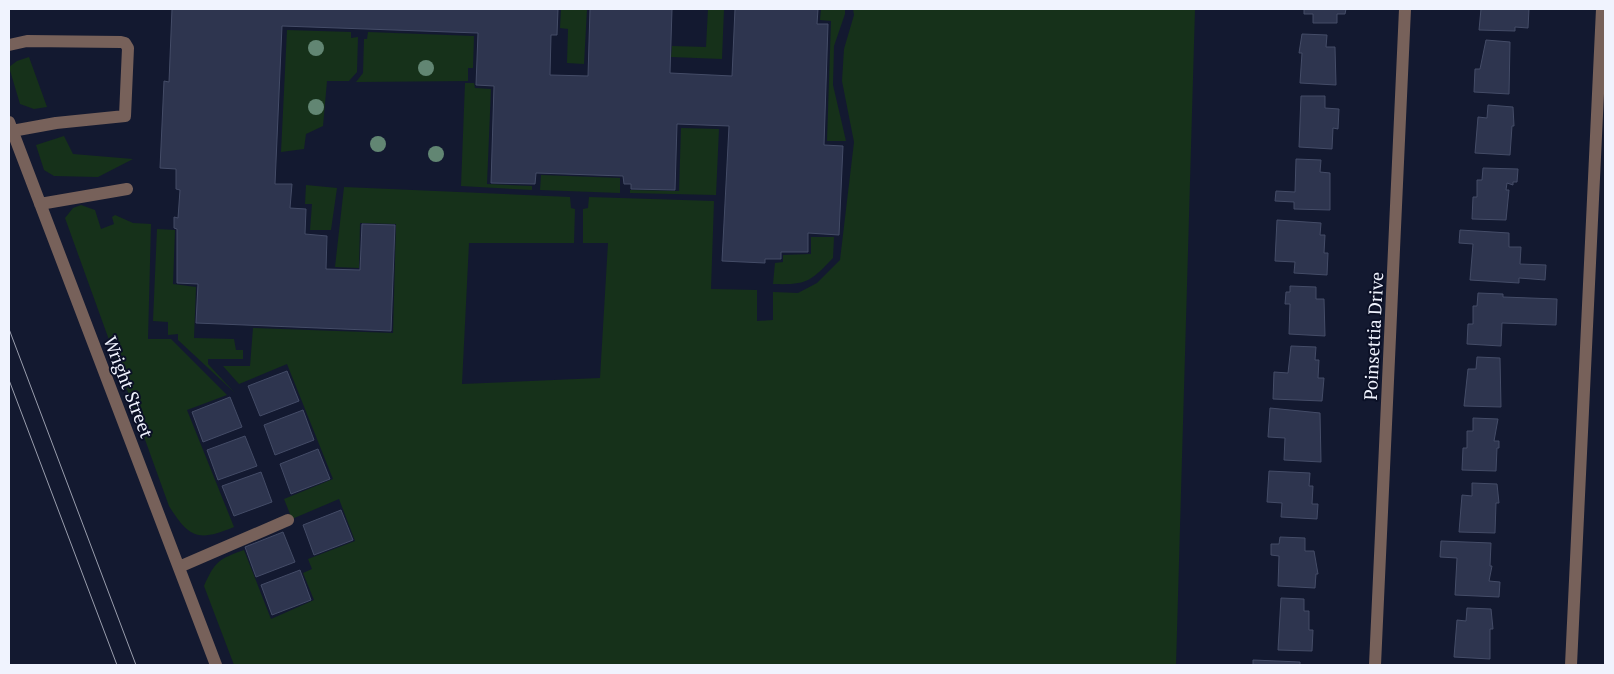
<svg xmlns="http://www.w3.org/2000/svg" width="1614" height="674" font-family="'PT Serif',serif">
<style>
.green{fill:#16311a}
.building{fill:#2e354f;stroke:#444c67}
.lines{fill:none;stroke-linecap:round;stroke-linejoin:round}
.minor{stroke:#77615a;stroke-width:12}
.tram{stroke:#999dad;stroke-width:1}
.tree{fill:#628673}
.labels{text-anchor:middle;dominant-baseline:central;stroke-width:4;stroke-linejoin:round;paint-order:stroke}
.street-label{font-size:18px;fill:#f0f3fe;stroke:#0b1026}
</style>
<rect width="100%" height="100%" fill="#131930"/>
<!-- green -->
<path class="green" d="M 561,9 L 587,9 L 584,64 L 567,63 L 568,29 L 560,28 Z
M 708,9 L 724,9 L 722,59 L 671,57 L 672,46 L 706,47 Z
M 821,9 L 845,9 L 845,14 L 834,46 L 833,85 L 846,141 L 827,141 L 831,21 L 820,20 Z
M 853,9 L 1195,9 L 1176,665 L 234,665 L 204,586 C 215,561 219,559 244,550 L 271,619 L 314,600 L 303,573 L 312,569 L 308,559 L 355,541 L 339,499 L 292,519 L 284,499 L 333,479 L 287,364 L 239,384 L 223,366 L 250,366 L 253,328 L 393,333 L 396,224 L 360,223 L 359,268 L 335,267 L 344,187 L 570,197 L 571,208 L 575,209 L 574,243 L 469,243 L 462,384 L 600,378 L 608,243 L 583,243 L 583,209 L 588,208 L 589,197 L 714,201 L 711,289 L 757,290 L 757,321 L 773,320 L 773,292 L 798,293 L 817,283 L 840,260 L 854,142 L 842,81 L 844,49 L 854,15 Z
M 287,30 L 351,32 L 351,38 L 358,37 L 357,72 L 349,81 L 327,81 L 323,126 L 306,134 L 304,149 L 281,152 Z
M 368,32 L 474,36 L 473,68 L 468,68 L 468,81 L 356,82 L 363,73 L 364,39 L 367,39 Z
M 29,57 L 47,107 L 34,109 L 20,104 L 9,67 L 17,61 Z
M 465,83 L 474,83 L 475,88 L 491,89 L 487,184 L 532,186 L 532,190 L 461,186 Z
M 681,128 L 719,129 L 716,195 L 630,193 L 630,190 L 679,191 Z
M 64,136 L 73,154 L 133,159 L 98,177 L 54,176 L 44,170 L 36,145 Z
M 541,175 L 620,178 L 620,193 L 540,190 Z
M 306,185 L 337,188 L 331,230 L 310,230 L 312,204 L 305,204 Z
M 81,205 L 95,210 L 101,229 L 114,224 L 112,217 L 115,215 L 133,223 L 151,224 L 148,339 L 171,339 L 227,395 L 187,410 L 234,527 C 198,542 189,538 169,506 L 65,218 L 73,208 Z
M 157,229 L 175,230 L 173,284 L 196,287 L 194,338 L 234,339 L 236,350 L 243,350 L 243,359 L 208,359 L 208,364 L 235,393 L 178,340 L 178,334 L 168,335 L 168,322 L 153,321 Z
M 811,237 L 834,237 L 833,258 C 810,282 807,285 773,284 L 775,263 L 783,262 L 783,255 L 811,254 Z"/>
<!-- building -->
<path class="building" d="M 172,9 L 558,9 L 557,35 L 551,35 L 550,75 L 588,76 L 590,9 L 672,9 L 670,73 L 732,76 L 735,9 L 818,9 L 817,24 L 828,24 L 824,145 L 843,146 L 839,235 L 808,233 L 808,252 L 781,252 L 781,259 L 765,259 L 765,263 L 722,261 L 729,126 L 677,124 L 675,190 L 631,189 L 631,184 L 624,184 L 623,176 L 536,173 L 535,184 L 491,183 L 494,86 L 476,85 L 478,33 L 282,26 L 275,184 L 292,184 L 290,208 L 306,209 L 305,234 L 327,236 L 326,269 L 360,270 L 362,224 L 395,225 L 391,331 L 196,323 L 198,284 L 177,283 L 177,229 L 174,228 L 174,217 L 178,218 L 180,190 L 176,189 L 176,169 L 160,168 L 164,81 L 169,82 Z
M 1304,9 L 1346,9 L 1345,14 L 1337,14 L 1337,23 L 1313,23 L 1313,14 L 1304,14 Z
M 1481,9 L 1529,9 L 1528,28 L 1515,27 L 1515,31 L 1479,30 Z
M 1302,34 L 1327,35 L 1326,47 L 1335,47 L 1336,85 L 1300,83 L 1302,53 L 1299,53 Z
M 1486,40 L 1510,42 L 1509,94 L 1474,92 L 1475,69 L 1480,69 Z
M 1301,96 L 1325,96 L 1325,108 L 1339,109 L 1338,129 L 1333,128 L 1332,149 L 1299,147 Z
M 1488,105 L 1513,107 L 1514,126 L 1512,126 L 1510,155 L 1475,153 L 1478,117 L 1487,118 Z
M 1296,159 L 1321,160 L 1320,172 L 1330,173 L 1330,210 L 1294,209 L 1294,202 L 1275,201 L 1276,191 L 1295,192 Z
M 1483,168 L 1518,169 L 1517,182 L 1513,182 L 1513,185 L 1507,183 L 1506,190 L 1509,190 L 1506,220 L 1472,219 L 1473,197 L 1477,197 L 1477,180 L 1482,180 Z
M 1277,220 L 1321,223 L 1320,235 L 1325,235 L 1324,253 L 1328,253 L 1327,275 L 1294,273 L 1295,262 L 1275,261 Z
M 1460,230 L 1509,233 L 1509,247 L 1521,247 L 1520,264 L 1546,265 L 1545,280 L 1519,278 L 1519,283 L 1470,280 L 1473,244 L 1459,243 Z
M 1290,286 L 1316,287 L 1316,299 L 1324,299 L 1325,336 L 1289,334 L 1290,304 L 1285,304 L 1286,292 L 1290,292 Z
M 1478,293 L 1503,294 L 1503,297 L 1557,299 L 1556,325 L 1502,323 L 1501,346 L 1467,344 L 1468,324 L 1473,324 L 1473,306 L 1477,306 Z
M 1291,346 L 1316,347 L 1315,360 L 1319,360 L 1318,378 L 1324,378 L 1322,401 L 1273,399 L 1274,372 L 1288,373 Z
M 1477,357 L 1500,358 L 1501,407 L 1464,406 L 1468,369 L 1476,369 Z
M 287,371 L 299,401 L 260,416 L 248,386 Z
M 230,397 L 242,427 L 203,442 L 192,412 Z
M 1270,408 L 1320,413 L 1321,462 L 1284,460 L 1285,438 L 1268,437 Z
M 303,410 L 314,440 L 275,455 L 264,425 Z
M 1473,418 L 1498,419 L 1494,441 L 1499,441 L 1499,448 L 1497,448 L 1496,471 L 1462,470 L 1463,448 L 1467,448 L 1467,431 L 1473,431 Z
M 245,436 L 257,466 L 218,480 L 207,450 Z
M 318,449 L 330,479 L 291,494 L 280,464 Z
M 1269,471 L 1310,473 L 1309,486 L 1313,486 L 1312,504 L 1318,504 L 1317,519 L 1281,517 L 1282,503 L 1267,502 Z
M 261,472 L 272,502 L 234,516 L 222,486 Z
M 1472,483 L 1497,484 L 1499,503 L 1496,503 L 1495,533 L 1459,532 L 1462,495 L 1472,496 Z
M 341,510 L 353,540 L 314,555 L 303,525 Z
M 283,532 L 295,562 L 256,577 L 245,547 Z
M 1280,537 L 1305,538 L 1305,551 L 1314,551 L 1318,574 L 1316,574 L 1315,588 L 1278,586 L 1279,556 L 1271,555 L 1271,544 L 1279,544 Z
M 1441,541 L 1491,543 L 1490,566 L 1492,566 L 1489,581 L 1500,582 L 1499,597 L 1455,595 L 1457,558 L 1440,557 Z
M 300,570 L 311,600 L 272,615 L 261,585 Z
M 1281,598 L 1304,599 L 1304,611 L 1309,611 L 1309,630 L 1313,630 L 1312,651 L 1278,650 Z
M 1467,608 L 1491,609 L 1493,629 L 1490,629 L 1490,659 L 1454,657 L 1457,620 L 1466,621 Z
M 1253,660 L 1300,662 L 1300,665 L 1253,665 Z"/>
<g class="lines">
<!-- minor -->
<path class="minor" d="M 9,45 L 27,41 L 121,42 L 125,43 L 128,48 L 125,116 L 56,123 L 12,131
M 9,122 L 216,665
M 40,204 L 127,189
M 179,567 L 288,520
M 1375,665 L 1405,9
M 1571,665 L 1602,9"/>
<!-- tram -->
<path class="tram" d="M 9,329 L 136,665
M 9,380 L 117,665"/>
</g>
<!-- trees -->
<g class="tree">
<circle cx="316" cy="48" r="8"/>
<circle cx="426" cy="68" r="8"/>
<circle cx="316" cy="107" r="8"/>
<circle cx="378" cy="144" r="8"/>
<circle cx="436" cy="154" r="8"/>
</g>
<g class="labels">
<!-- street labels -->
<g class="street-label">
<text transform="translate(1373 336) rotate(-87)">Poinsettia Drive</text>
<text transform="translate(129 387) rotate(69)">Wright Street</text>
</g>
</g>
<!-- border -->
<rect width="1614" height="674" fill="none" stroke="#f0f3fe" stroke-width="20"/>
</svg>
